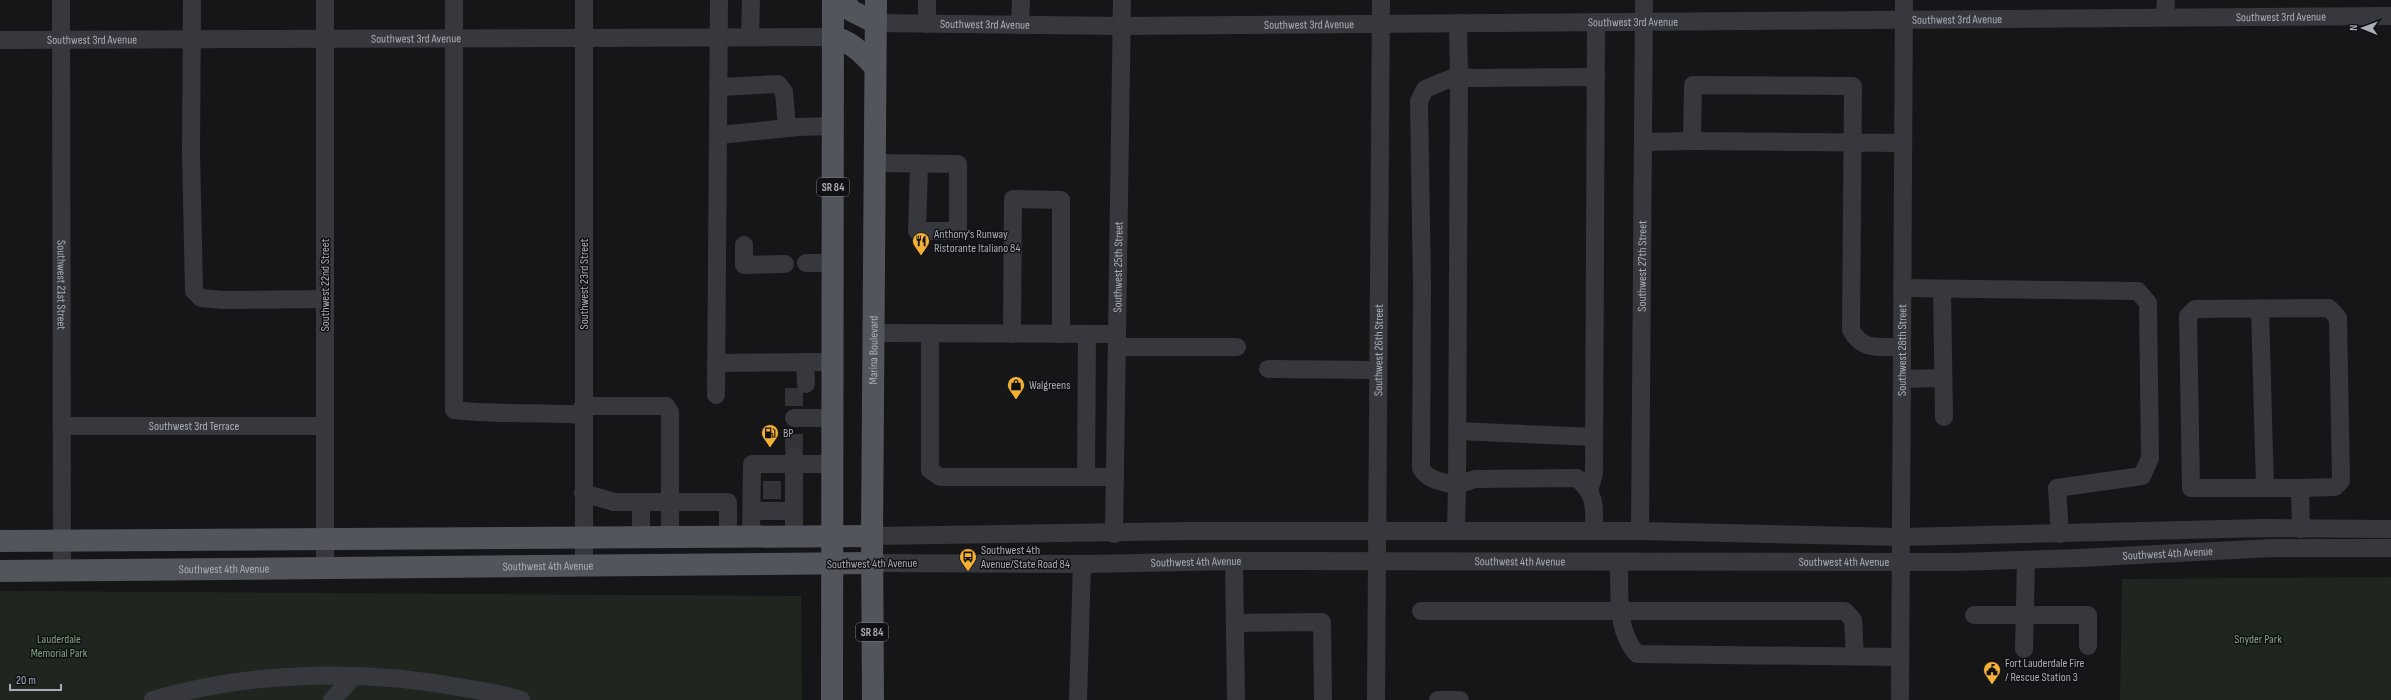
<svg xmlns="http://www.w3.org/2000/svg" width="2391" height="700" font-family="'Sofia Sans Condensed',sans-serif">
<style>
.green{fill:#1e261f}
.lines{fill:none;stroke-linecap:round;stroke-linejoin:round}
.minor-tunnel{stroke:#333438;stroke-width:18;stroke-dasharray:18 9;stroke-linecap:butt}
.minor{stroke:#37383d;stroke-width:18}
.major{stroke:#53555c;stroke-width:22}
.labels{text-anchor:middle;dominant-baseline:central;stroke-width:3;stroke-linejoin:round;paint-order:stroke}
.shield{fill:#111113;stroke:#7b7e86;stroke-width:1}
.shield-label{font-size:11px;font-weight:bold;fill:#a8adb8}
.street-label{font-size:12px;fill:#a8adb8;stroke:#111113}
.poi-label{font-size:12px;fill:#a8adb8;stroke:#111113;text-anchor:start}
.park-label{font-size:12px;fill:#7fa381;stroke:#111113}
</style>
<rect width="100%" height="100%" fill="#161618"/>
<!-- green -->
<path class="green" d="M 2391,577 L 2391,700 L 2120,700 L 2122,579 Z
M 0,591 L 801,596 L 802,700 L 0,700 Z"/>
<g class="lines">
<!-- minor-tunnel -->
<path class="minor-tunnel" d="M 794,406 L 794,384
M 794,434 L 794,456
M 763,490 L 784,490"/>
<!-- minor -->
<g class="minor">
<path id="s1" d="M 61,0 L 62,571"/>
<path d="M 192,0 L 191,152 L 194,291 L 201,298 L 223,300 L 325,299"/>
<path d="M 325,0 L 325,569"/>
<path d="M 454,0 L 454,410 C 497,415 540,412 583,415"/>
<path d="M 927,0 L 927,24"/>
<path d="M 2165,17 L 2166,0"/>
<path id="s2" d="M 876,23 L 1122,26 L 2391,16"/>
<path d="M 1458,23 L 1459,75 L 1425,89 L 1419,101 L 1422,286 L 1421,468 C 1428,481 1443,482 1457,485 L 1459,75 L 1471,78 L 1596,77"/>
<path d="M 1020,25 L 1021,0"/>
<path d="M 750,37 L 751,0"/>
<path id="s3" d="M 0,40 L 833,37"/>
<path d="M 720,87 L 778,84 L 784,92 L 787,128"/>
<path d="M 719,135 L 798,127 L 833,126"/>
<path d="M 1643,142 L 1692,141"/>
<path d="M 875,163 L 958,164 L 958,231 L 917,231 L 919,164"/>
<path d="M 744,245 L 744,265 L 785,264"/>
<path d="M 806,263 L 833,263"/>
<path d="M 1902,288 L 2138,291 L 2148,303 L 2150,458 L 2142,476 L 2057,488 L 2060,534"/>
<path d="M 1942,289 L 1944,417"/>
<path d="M 2260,309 L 2265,488"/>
<path d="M 873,333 L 1117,334"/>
<path d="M 930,334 L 930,470 L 940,477 L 1115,477"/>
<path d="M 1012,334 L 1013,199 L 1061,200 L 1061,334"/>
<path d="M 1117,347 L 1237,347"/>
<path d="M 1902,347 C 1880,346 1863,352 1851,330 L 1853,86 L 1693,85 L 1692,141 L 1903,143"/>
<path d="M 805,362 L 806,384"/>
<path d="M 716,363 L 833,362"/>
<path d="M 1268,369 L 1377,370"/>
<path d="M 1902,379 L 1943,378"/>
<path d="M 716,395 L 719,0"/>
<path d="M 794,418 L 833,418"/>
<path id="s4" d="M 63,426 L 325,426"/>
<path d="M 1458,431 L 1593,437"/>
<path d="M 1086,477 L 1087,334"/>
<path d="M 2300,488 L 2191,488 L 2188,316 L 2195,309 L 2329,308 L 2338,318 L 2341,481 L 2335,487 L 2300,488 L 2301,529"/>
<path d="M 1589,491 L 1594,473 L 1596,22"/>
<path d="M 583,493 L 614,502 L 670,502 L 670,412 L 666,406 L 583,406"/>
<path d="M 752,511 L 793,511"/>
<path d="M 1456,531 L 1457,485 L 1475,479 L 1577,478 C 1597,496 1594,506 1594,531"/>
<path id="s5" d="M 1640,531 L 1644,0"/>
<path id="s6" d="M 1114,534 L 1122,0"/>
<path d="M 872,536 L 1190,531 L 1640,531 L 1901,537 L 2263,528 L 2391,529"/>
<path d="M 751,537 L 752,464 L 833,464"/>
<path d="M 794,537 L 794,456"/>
<path d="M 641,538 L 641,503"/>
<path d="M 670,538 L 670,502 L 728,502 L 728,537"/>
<path d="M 1234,561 L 1236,700"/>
<path d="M 1619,562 C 1620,594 1615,629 1637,654 L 1900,657"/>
<path id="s7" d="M 872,563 L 1088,564 L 1234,561 L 1956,562 L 2080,558 L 2273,548 L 2391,548"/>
<path d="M 584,567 L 584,0"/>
<path d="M 1421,611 L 1845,611 L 1853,620 L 1855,656"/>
<path d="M 1974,615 L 2088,615 L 2088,646"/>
<path d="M 1235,623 L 1322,622 L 1323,700"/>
<path d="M 2024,649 L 2026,560"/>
<path d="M 153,700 C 254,670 368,669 470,689 C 487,692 505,694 521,700"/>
<path d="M 332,700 L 353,677"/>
<path d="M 1078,700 L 1082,564"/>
<path id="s8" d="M 1376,700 L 1381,0"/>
<path d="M 1438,700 L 1460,700"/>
<path id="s9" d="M 1900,700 L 1904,0"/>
</g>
<!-- major -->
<g class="major">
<path d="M 842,0 L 852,11 L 876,23"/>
<path d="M 833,37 C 852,42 862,53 875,67"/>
<path d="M 0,541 L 872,536"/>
<path id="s10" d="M 0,571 L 872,563"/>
<path d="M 832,700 L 833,0"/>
<path id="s11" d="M 873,700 L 872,536 L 876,0"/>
</g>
</g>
<!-- icons -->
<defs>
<symbol id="restaurant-pin" viewBox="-11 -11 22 30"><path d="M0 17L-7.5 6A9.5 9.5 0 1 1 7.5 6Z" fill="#f2b134" stroke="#111113"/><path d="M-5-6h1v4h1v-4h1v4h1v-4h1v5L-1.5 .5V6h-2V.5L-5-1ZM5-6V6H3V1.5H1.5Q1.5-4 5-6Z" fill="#111"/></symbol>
<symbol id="shop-pin" viewBox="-11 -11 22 30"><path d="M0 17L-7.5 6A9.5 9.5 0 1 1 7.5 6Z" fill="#f2b134" stroke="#111113"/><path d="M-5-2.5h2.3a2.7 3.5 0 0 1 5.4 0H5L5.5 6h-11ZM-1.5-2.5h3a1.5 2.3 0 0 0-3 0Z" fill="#111"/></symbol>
<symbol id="fuel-pin" viewBox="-11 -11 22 30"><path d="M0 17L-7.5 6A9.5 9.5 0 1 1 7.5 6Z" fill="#f2b134" stroke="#111113"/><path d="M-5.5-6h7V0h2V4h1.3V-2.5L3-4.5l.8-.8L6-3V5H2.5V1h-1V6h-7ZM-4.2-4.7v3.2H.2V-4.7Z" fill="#111"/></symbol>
<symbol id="bus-pin" viewBox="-11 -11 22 30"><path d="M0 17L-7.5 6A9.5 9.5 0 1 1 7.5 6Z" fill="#f2b134" stroke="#111113"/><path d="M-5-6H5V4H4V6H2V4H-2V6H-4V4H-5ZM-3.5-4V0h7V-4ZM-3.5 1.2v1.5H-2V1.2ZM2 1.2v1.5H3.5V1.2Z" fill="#111"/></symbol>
<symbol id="civic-pin" viewBox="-11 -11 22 30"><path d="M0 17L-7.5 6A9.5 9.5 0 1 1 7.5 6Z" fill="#f2b134" stroke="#111113"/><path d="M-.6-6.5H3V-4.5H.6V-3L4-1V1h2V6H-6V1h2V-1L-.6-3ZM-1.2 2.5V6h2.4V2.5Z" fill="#111"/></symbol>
</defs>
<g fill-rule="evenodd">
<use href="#restaurant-pin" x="911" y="231" width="20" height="27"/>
<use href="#shop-pin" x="1006" y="375" width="20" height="27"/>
<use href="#fuel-pin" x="760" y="423" width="20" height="27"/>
<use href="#bus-pin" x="958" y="547" width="20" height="27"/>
<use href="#civic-pin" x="1982" y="660" width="20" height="27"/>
</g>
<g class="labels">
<!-- shield labels -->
<g class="shield">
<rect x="817" y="178" width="32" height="18" rx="3"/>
<rect x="856" y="623" width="32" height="18" rx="3"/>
</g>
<g class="shield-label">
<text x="833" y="187">SR 84</text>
<text x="872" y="632">SR 84</text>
</g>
<!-- street labels -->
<g class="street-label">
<text stroke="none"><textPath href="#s2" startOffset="1405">Southwest 3rd Avenue</textPath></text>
<text stroke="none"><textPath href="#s2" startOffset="1081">Southwest 3rd Avenue</textPath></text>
<text stroke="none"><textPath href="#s2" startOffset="757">Southwest 3rd Avenue</textPath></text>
<text stroke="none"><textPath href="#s2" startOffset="109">Southwest 3rd Avenue</textPath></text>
<text stroke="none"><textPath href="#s2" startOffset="433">Southwest 3rd Avenue</textPath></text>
<text stroke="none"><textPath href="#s3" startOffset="416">Southwest 3rd Avenue</textPath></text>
<text stroke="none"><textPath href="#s3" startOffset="92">Southwest 3rd Avenue</textPath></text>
<text stroke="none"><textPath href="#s5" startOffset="265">Southwest 27th Street</textPath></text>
<text stroke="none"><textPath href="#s6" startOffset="267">Southwest 25th Street</textPath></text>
<text transform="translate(584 284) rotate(-90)">Southwest 23rd Street</text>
<text stroke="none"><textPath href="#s1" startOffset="285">Southwest 21st Street</textPath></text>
<text transform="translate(325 285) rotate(-90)">Southwest 22nd Street</text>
<text stroke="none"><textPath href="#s11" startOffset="350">Marina Boulevard</textPath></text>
<text stroke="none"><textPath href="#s8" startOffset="350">Southwest 26th Street</textPath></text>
<text stroke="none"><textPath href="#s9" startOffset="350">Southwest 28th Street</textPath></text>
<text stroke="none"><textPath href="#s4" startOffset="131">Southwest 3rd Terrace</textPath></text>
<text stroke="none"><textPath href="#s7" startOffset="1296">Southwest 4th Avenue</textPath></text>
<text stroke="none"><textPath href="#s7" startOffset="648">Southwest 4th Avenue</textPath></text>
<text stroke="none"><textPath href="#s7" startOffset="324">Southwest 4th Avenue</textPath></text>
<text stroke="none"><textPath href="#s7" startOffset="972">Southwest 4th Avenue</textPath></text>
<text transform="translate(872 564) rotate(-1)">Southwest 4th Avenue</text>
<text stroke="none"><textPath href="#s10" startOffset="548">Southwest 4th Avenue</textPath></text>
<text stroke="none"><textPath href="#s10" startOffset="224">Southwest 4th Avenue</textPath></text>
</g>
<!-- poi labels -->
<g class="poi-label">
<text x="934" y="234">Anthony's Runway<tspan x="934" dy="14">Ristorante Italiano 84</tspan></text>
<text x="1029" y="385">Walgreens</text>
<text x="783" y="433">BP</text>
<text x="981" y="550">Southwest 4th<tspan x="981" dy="14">Avenue/State Road 84</tspan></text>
<text x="2005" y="663">Fort Lauderdale Fire<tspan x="2005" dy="14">/ Rescue Station 3</tspan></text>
</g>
<!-- park labels -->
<g class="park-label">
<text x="59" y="639">Lauderdale<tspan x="59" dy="14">Memorial Park</tspan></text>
<text x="2258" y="639">Snyder Park</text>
</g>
</g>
<!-- north arrow -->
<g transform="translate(2363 28) rotate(271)" stroke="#111113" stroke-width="3" paint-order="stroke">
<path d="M0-3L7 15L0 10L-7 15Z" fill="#a8adb8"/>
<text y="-6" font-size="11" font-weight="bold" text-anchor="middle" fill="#a8adb8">N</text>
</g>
<!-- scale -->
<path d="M10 684v6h51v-6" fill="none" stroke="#a8adb8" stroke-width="2"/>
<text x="16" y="684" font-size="12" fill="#a8adb8" stroke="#111113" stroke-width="3" paint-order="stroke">20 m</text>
</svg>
